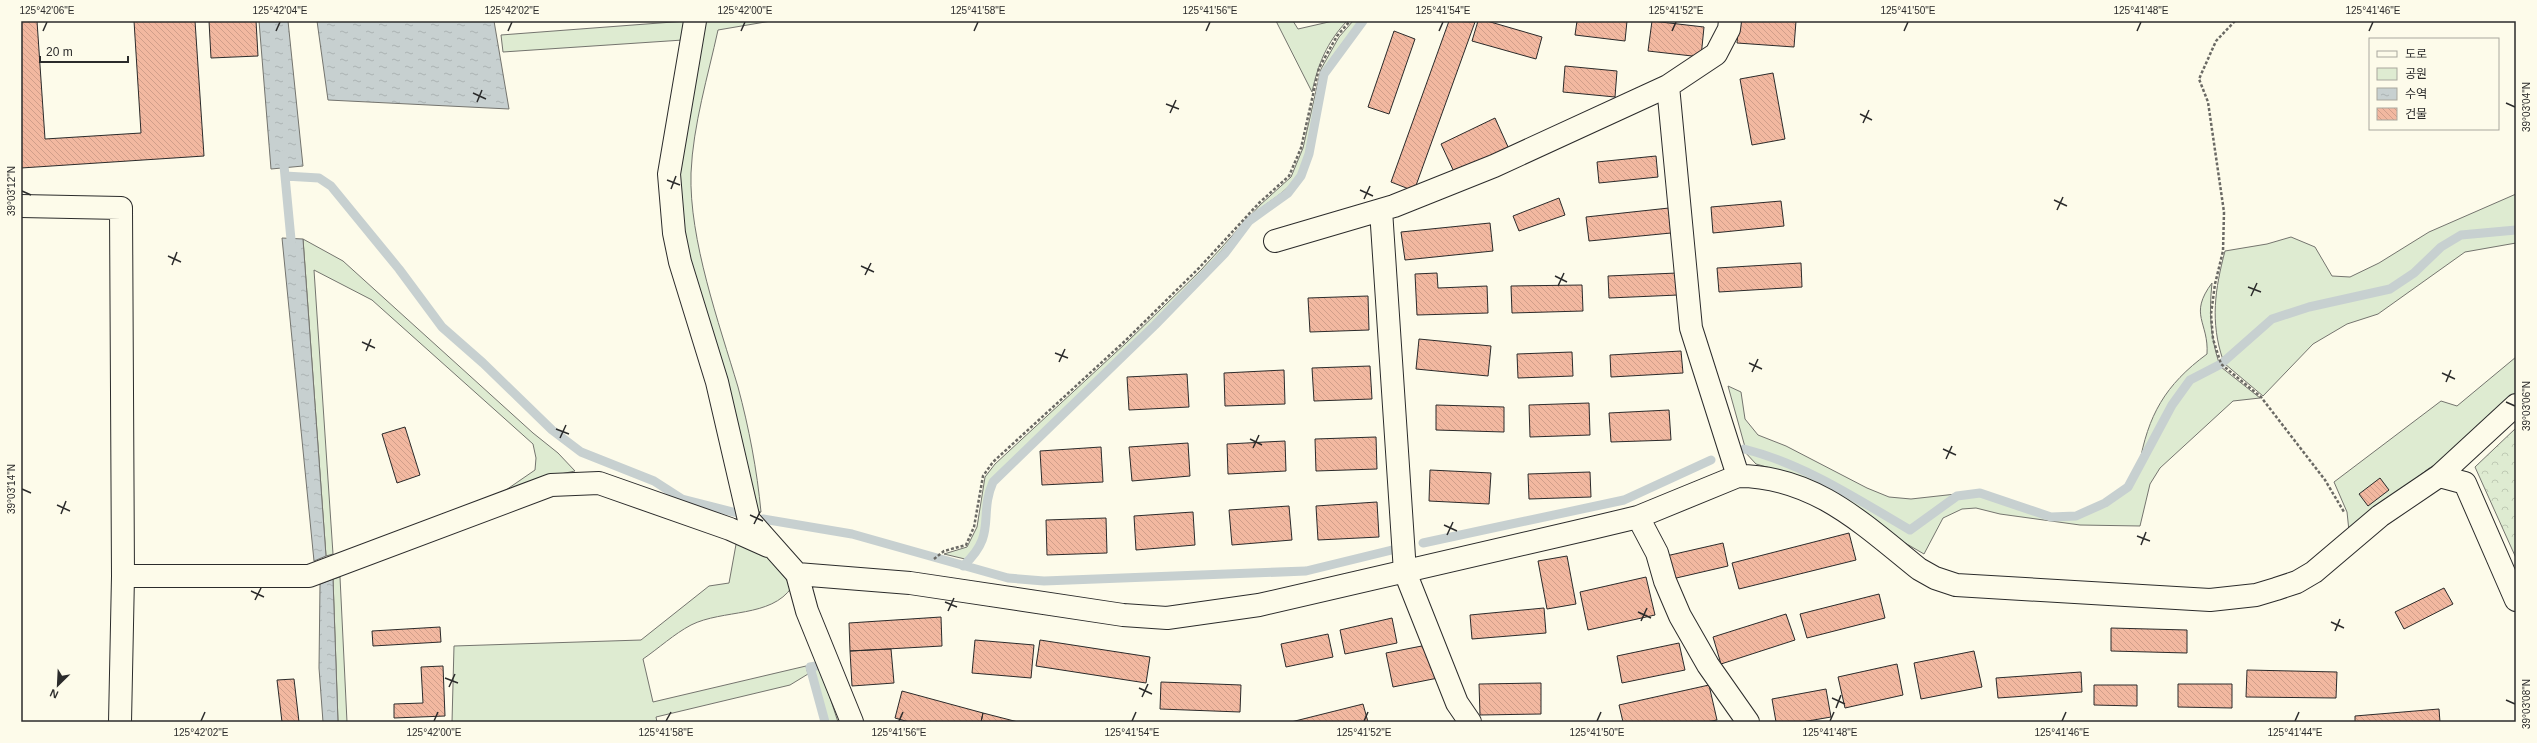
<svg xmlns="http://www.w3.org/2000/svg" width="2537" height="743" font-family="Arial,'Noto Sans KR',sans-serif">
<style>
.green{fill:#deebd1;stroke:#74746e}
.forest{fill:url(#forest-crowns);stroke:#74746e}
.water{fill:url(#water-ripples);stroke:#74746e}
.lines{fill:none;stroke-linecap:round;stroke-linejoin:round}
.stream{stroke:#c7d0d0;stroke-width:9}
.building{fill:url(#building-back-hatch);stroke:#2b2b2b}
.minor-casing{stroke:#2b2b2b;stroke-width:24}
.path{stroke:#6a6964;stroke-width:2.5;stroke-dasharray:3 2;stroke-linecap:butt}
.minor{stroke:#fdfbea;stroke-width:22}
.ticks{fill:none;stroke:#2b2b2b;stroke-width:1.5}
.neatline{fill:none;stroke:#2b2b2b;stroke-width:1.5}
.ticks-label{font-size:10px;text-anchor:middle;fill:#2b2b2b}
</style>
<defs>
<pattern id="forest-crowns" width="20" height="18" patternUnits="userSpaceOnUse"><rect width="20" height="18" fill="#deebd1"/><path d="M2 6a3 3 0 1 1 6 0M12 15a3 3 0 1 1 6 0" fill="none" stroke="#bfcab4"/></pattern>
<pattern id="water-ripples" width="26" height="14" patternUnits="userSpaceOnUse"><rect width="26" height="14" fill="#c7d0d0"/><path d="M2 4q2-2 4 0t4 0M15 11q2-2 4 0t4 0" fill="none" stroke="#abb3b3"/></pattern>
<pattern id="building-back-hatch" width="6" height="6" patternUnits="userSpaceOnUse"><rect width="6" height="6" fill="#f2b8a0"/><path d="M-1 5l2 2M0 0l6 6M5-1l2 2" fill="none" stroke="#d09e8a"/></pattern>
</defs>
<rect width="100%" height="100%" fill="#fdfbea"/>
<!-- green -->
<path class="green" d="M 686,21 L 683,40 L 503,52 L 501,35 Z
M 706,21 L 771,21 L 718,30 C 708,76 693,125 691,173 C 689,240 719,323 738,387 C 749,428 757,470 761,512 L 751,510 L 686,244 L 679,199 L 680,150 Z
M 1276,21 L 1293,21 L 1298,29 L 1333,21 L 1347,21 C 1327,42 1318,64 1312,92 Z
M 1353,21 L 1360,21 C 1351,32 1325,64 1322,75 C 1313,104 1312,155 1296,178 C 1281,198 1261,204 1246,222 C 1169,315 1078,396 991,480 C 980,507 992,540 965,559 L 944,554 L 967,547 L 977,527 L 985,477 L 995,464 L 1126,343 L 1201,270 L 1260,205 L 1291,177 L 1303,148 L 1321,69 L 1339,37 Z
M 2516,194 L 2516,228 L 2461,233 L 2440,246 L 2413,271 L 2388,287 L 2308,305 L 2271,317 L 2223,360 C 2210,322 2215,289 2225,251 L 2267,244 L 2291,237 L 2315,247 L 2332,276 L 2350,277 L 2379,263 L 2429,232 Z
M 2516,232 L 2516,243 L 2465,252 L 2378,314 L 2347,324 L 2313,344 L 2263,396 L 2225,364 L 2273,321 L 2309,309 L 2390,291 L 2416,275 L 2442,249 L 2462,238 Z
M 303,239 L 343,261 L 533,433 L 558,453 L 575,471 L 546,477 L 503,492 L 535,470 L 536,458 L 533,444 L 372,300 L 314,270 L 333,554 L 326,556 Z
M 2212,283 C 2209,312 2210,335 2219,363 L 2189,378 L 2170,404 L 2139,466 C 2148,415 2165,385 2207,354 C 2209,322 2188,315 2212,283 Z
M 2516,357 L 2516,396 L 2461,448 L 2428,469 L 2349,531 L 2347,512 L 2334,482 L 2441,401 L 2457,406 Z
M 2221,367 L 2260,398 L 2233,401 L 2160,468 L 2150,484 L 2140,526 L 2080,525 L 2000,514 L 1976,508 L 1962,509 L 1943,518 L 1924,554 L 1781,471 L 1756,464 L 1744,451 C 1804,467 1857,501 1910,532 L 1958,498 L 1980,496 L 2050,519 L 2076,519 L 2106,505 L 2130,489 L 2174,406 L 2192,382 Z
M 1728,386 L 1741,392 L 1745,419 L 1758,435 L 1786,446 L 1867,488 L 1889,497 L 1911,499 L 1956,494 L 1910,527 C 1858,496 1805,462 1745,447 Z
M 737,539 L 768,555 L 792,587 C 771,618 723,609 691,625 C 674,634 659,648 643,659 L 653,702 L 806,666 L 808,674 L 790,685 L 656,717 L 657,722 L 452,722 L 454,646 L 641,640 L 709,586 L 729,583 Z
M 340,577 L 347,722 L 338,722 L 333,579 Z
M 820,667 L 838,722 L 827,722 L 813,669 Z"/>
<!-- forest -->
<path class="forest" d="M 2516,428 L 2516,558 L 2475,467 Z"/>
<!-- water -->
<path class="water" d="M 259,21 L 288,21 L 303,166 L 271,169 Z
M 317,21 L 494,21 L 509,109 L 328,100 Z
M 282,238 L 303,239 L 326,556 L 314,561 Z
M 333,579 L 338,722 L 323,722 L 319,668 L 320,584 Z"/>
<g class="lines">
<!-- stream -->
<path class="stream" d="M 283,155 L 292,250
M 285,176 L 319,178 L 331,186 L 399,269 L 442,327 L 483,363 L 552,430 L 581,452 L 654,481 L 682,499 L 737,513
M 1744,449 C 1804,464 1857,499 1910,530 L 1957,496 L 1980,493 L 2051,517 L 2076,516 L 2105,503 L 2128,487 L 2172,405 L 2190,380 L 2221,364 L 2272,319 L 2309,307 L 2390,289 L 2414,273 L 2441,247 L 2461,235 L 2516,230
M 763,519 L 852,534 L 1008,578 L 1044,581 L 1306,571 L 1392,550
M 1423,543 L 1624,500 L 1711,460
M 963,566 C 998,534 978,516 993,482 L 1155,325 L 1225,253 L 1249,221 L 1288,193 L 1301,176 L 1309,154 L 1324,74 L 1363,21
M 816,666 L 810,667 L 825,722"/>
</g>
<!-- building -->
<path class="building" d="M 21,21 L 37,21 L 45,139 L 141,133 L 134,21 L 195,21 L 204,156 L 21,168 Z
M 209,21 L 256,21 L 258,56 L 211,58 Z
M 1449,21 L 1475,22 L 1414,191 L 1391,182 Z
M 1478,21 L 1487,21 L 1542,37 L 1536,59 L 1472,41 Z
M 1577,21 L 1627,21 L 1625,41 L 1575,35 Z
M 1652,21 L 1704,27 L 1701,57 L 1648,51 Z
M 1739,21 L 1796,21 L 1794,47 L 1737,43 Z
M 1394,31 L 1415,39 L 1389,114 L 1368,107 Z
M 1565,66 L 1617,71 L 1615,97 L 1563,92 Z
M 1773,73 L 1785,139 L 1752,145 L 1740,79 Z
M 1495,118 L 1509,149 L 1455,174 L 1441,144 Z
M 1656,156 L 1658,177 L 1599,183 L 1597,162 Z
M 1559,198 L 1565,215 L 1519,231 L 1513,216 Z
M 1781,201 L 1784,226 L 1713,233 L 1711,207 Z
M 1669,208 L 1671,233 L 1589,241 L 1586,217 Z
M 1490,223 L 1493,251 L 1405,260 L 1401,232 Z
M 1801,263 L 1802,287 L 1719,292 L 1717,268 Z
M 1437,273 L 1438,288 L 1487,286 L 1488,313 L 1417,315 L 1415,274 Z
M 1677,273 L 1678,295 L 1609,298 L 1608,276 Z
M 1582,285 L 1583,311 L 1512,313 L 1511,286 Z
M 1368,296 L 1369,330 L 1310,332 L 1308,298 Z
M 1419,339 L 1491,346 L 1488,376 L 1416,369 Z
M 1681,351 L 1683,373 L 1611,377 L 1610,355 Z
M 1572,352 L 1573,376 L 1518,378 L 1517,354 Z
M 1370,366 L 1372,399 L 1314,401 L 1312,368 Z
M 1284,370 L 1285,404 L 1225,406 L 1224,373 Z
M 1187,374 L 1189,407 L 1129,410 L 1127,377 Z
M 1589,403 L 1590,435 L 1530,437 L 1529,405 Z
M 1436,405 L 1504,407 L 1504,432 L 1436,430 Z
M 1669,410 L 1671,440 L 1611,442 L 1609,413 Z
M 405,427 L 420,475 L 397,483 L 382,434 Z
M 1376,437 L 1377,469 L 1316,471 L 1315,439 Z
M 1285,441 L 1286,471 L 1228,474 L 1227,444 Z
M 1188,443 L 1190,476 L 1132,481 L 1129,447 Z
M 1101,447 L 1103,482 L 1042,485 L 1040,451 Z
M 1430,470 L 1491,473 L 1489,504 L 1429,501 Z
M 1590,472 L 1591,497 L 1529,499 L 1528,474 Z
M 2380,478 L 2389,490 L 2368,506 L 2359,494 Z
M 1377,502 L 1379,537 L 1318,540 L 1316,506 Z
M 1289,506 L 1292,540 L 1232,545 L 1229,510 Z
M 1193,512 L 1195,545 L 1136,550 L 1134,516 Z
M 1106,518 L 1107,553 L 1047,555 L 1046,520 Z
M 1849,533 L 1856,560 L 1739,589 L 1732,563 Z
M 1723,543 L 1728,566 L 1672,579 L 1666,556 Z
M 1567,556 L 1576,604 L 1547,609 L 1538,561 Z
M 1646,577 L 1655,615 L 1588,630 L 1580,592 Z
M 2444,588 L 2453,604 L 2404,629 L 2395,612 Z
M 1879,594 L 1885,618 L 1807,638 L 1800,614 Z
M 1544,608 L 1546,633 L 1472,639 L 1470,615 Z
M 1786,614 L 1795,640 L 1721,664 L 1713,637 Z
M 941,617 L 942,646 L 850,651 L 849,623 Z
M 1392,618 L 1397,643 L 1345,654 L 1340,630 Z
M 440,627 L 441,642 L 373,646 L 372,631 Z
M 2111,628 L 2187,630 L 2187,653 L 2111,651 Z
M 1328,634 L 1333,657 L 1286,667 L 1281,644 Z
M 975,640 L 1034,645 L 1031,678 L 972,673 Z
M 1040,640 L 1150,657 L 1146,683 L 1036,666 Z
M 1679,643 L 1685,670 L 1622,683 L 1617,656 Z
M 1432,644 L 1438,678 L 1393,687 L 1386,653 Z
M 891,649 L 894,683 L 852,686 L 850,651 Z
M 1974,651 L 1982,687 L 1921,699 L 1914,663 Z
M 1897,664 L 1903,695 L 1845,708 L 1838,677 Z
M 443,666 L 445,716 L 394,718 L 394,704 L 423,703 L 421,667 Z
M 2247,670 L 2337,672 L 2336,698 L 2246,697 Z
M 2081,672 L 2082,692 L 1998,698 L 1996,678 Z
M 294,679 L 299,722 L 282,722 L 277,680 Z
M 1161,682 L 1241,685 L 1240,712 L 1160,709 Z
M 1541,683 L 1541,714 L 1480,715 L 1479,684 Z
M 2178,684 L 2232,684 L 2232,708 L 2178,707 Z
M 1709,685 L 1717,720 L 1706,722 L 1623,722 L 1619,705 Z
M 2094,685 L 2137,685 L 2137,706 L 2094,705 Z
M 1826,689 L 1831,717 L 1802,722 L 1776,722 L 1772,699 Z
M 902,691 L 983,713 L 981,722 L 909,722 L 895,718 Z
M 1363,704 L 1368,722 L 1291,722 Z
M 2439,709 L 2440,722 L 2355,722 L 2355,716 Z
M 983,713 L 1018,722 L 981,722 Z"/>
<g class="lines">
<defs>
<path id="minor" d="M 695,21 L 669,174 L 674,233 L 680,262 L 717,382 L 749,520 L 797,574 L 807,611 L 852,722
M 1668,86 L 1691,328 L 1738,476
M 21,206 L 121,208 L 123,576 L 120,722
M 1381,210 L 1405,572 L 1457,703 L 1470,722
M 1275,241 L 1394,206 L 1494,166 L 1668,86 L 1716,54 L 1729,29 L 1730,21
M 2439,476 L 2465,483 L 2516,600
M 1638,517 L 1657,553 L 1665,581 L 1680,616 L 1708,665 L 1748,722
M 797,574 L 910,583 L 1123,615 L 1167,618 L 1259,605 L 1592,528 L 1638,517 L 1738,476 C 1814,476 1863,524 1919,569 L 1935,578 L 1956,585 L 2210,600 L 2256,595 L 2276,589 L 2297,582 L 2314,572 L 2380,516 L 2439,476 L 2516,405
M 123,576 L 309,576 L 551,485 L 599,483 L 730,529 L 768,546"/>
</defs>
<!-- minor casing -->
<use href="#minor" class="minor-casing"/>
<!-- path -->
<path class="path" d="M 2235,21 L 2216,41 L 2199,79 L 2208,102 L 2224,212 L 2223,251 L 2215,284 L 2211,314 L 2213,339 L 2221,364 L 2261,397 L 2325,480 L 2344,512
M 934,559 L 944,551 L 966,545 L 974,527 L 983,476 L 993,462 L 1125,341 L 1199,268 L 1259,203 L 1289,176 L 1301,148 L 1319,68 L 1337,36 L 1350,21"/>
<!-- minor -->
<use href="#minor" class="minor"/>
</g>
<!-- ticks -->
<path class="ticks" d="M 43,31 L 47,22M 276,31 L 280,22M 508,31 L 512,22M 741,31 L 745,22M 974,31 L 978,22M 1206,31 L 1210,22M 1439,31 L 1443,22M 1672,31 L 1676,22M 1904,31 L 1908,22M 2137,31 L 2141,22M 2369,31 L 2373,22M 473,93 L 486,99M 477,102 L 482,90M 2506,103 L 2515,107M 1166,104 L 1179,109M 1170,113 L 1176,100M 1860,114 L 1872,120M 1863,123 L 1869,110M 667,180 L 680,185M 671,189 L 676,176M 1360,190 L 1373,196M 22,191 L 31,195M 1364,199 L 1370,186M 2054,200 L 2067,206M 2057,210 L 2063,197M 168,256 L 181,262M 172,265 L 177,252M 861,266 L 874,272M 865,275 L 871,263M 1555,276 L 1567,282M 1558,286 L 1564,273M 2248,287 L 2261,292M 2251,296 L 2257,283M 362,342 L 375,348M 366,351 L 371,339M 1055,353 L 1068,358M 1059,362 L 1065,349M 1749,363 L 1762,369M 1752,372 L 1758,359M 2442,373 L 2455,379M 2446,382 L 2451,370M 2506,402 L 2515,406M 556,429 L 569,434M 560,438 L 566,425M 1250,439 L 1262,445M 1253,448 L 1259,435M 1943,449 L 1956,455M 1946,459 L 1952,446M 22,489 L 31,493M 57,505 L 70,511M 61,514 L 66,501M 750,515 L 763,521M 754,524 L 760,512M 1444,525 L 1457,531M 1447,535 L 1453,522M 2137,536 L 2150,541M 2141,545 L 2146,532M 251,591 L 264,597M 255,600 L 261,588M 945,602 L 957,607M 948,611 L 954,598M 1638,612 L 1651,618M 1641,621 L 1647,608M 2331,622 L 2344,628M 2335,631 L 2340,619M 445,678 L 458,683M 449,687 L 455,674M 1139,688 L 1152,694M 1142,697 L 1148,684M 1832,698 L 1845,704M 2506,700 L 2515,704M 1836,708 L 1841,695M 201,721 L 205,712M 434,721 L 438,712M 666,721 L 671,712M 899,721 L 903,712M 1132,721 L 1136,712M 1364,721 L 1368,712M 1597,721 L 1601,712M 1830,721 L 1834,712M 2062,721 L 2066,712M 2295,721 L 2299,712"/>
<!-- border -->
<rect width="2537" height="743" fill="none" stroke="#fdfbea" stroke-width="44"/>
<!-- legend -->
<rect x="2369" y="38" width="130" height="92" fill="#fdfbea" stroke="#a9a89e"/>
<rect x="2377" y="51" width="20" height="6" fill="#fdfbea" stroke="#a9a89e"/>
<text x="2405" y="58" font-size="12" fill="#2b2b2b">도로</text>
<rect x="2377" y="68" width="20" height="12" fill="#deebd1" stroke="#a9a89e"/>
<text x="2405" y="78" font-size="12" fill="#2b2b2b">공원</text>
<rect x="2377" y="88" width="20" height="12" fill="url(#water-ripples)" stroke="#a9a89e"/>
<text x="2405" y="98" font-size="12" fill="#2b2b2b">수역</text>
<rect x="2377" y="108" width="20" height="12" fill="url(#building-back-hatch)" stroke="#a9a89e"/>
<text x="2405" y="118" font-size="12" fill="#2b2b2b">건물</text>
<!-- north arrow -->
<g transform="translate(58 685) rotate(204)" stroke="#fdfbea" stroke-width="3" paint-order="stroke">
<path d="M0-3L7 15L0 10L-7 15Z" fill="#2b2b2b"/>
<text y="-6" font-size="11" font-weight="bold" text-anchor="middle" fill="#2b2b2b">N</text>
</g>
<!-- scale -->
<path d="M40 56v6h88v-6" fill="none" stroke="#2b2b2b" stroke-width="2"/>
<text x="46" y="56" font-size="12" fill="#2b2b2b" stroke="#fdfbea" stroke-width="3" paint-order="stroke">20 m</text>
<rect x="22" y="22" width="2493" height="699" class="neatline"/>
<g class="ticks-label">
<text x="47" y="14">125°42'06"E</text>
<text x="280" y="14">125°42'04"E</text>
<text x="512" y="14">125°42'02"E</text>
<text x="745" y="14">125°42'00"E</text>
<text x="978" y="14">125°41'58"E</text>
<text x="1210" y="14">125°41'56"E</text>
<text x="1443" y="14">125°41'54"E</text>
<text x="1676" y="14">125°41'52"E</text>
<text x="1908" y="14">125°41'50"E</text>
<text x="2141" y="14">125°41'48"E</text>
<text x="2373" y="14">125°41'46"E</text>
<text transform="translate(2526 107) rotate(-90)" y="4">39°03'04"N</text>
<text transform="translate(11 191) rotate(-90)" y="4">39°03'12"N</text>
<text transform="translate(2526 406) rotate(-90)" y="4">39°03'06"N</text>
<text transform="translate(11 489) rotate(-90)" y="4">39°03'14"N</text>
<text transform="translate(2526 704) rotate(-90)" y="4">39°03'08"N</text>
<text x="201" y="736">125°42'02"E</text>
<text x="434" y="736">125°42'00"E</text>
<text x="666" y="736">125°41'58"E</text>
<text x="899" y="736">125°41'56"E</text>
<text x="1132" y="736">125°41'54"E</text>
<text x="1364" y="736">125°41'52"E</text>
<text x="1597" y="736">125°41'50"E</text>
<text x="1830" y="736">125°41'48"E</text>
<text x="2062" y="736">125°41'46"E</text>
<text x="2295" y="736">125°41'44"E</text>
</g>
</svg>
